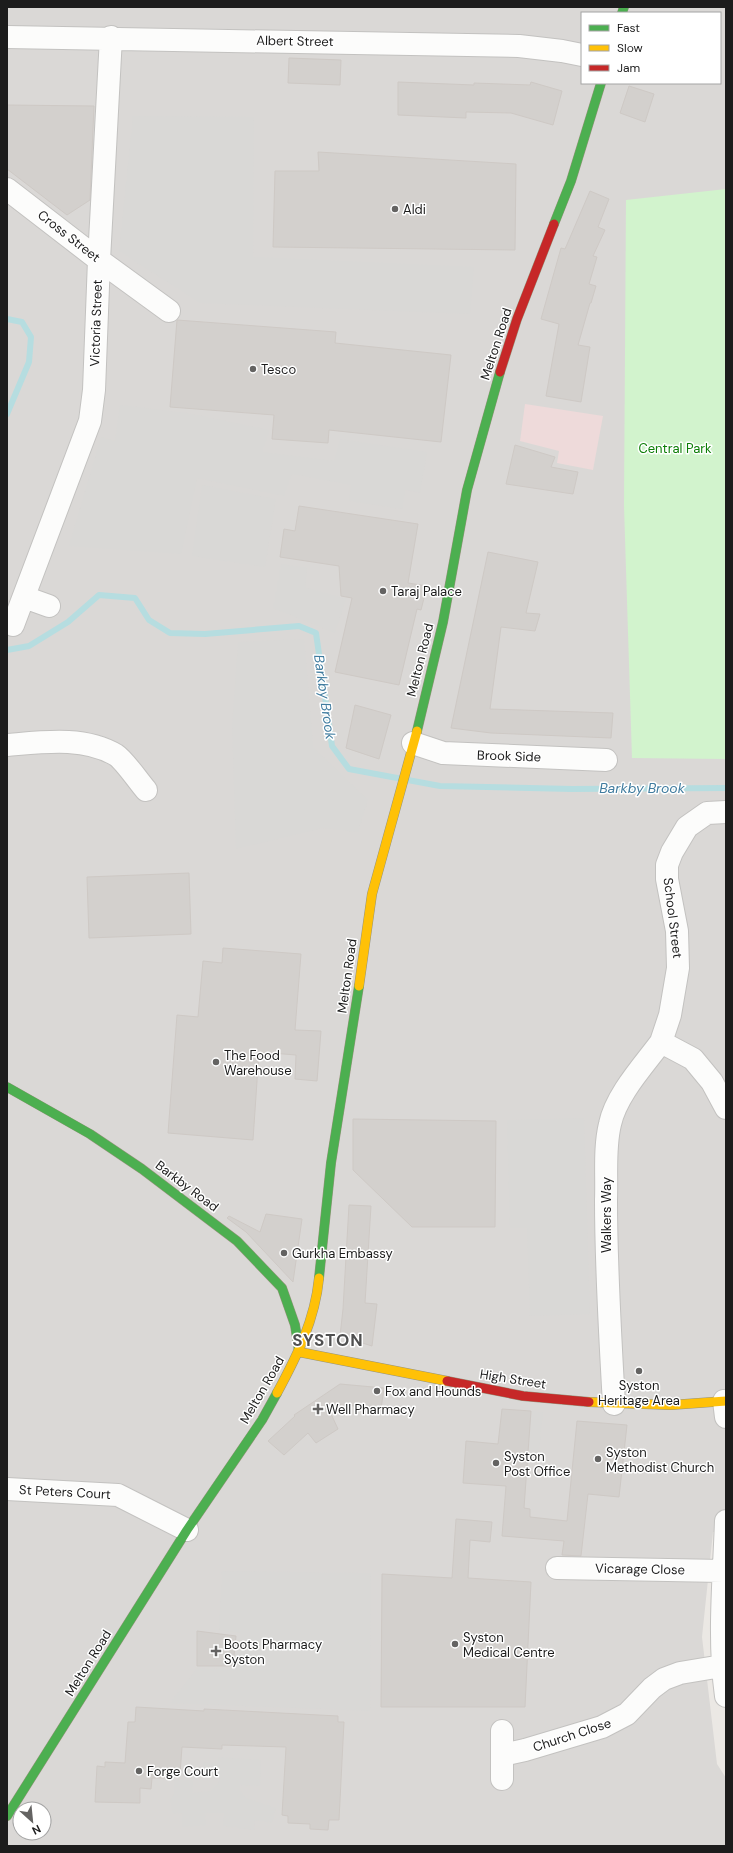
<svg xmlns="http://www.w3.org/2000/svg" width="733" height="1853" font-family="'DM Sans',sans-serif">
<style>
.residential{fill:#dad8d6;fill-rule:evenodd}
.commercial{fill:#eedada}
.religious{fill:#d9d8d6}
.park{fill:#d2f3cd}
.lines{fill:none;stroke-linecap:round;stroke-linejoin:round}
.stream{stroke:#b6dde0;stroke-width:6}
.building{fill:#d3d0cd;stroke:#cec9c5}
.street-casing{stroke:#c3c2c0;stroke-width:24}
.fast-casing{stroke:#96947c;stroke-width:10}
.slow-casing{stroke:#96947c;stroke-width:10}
.jam-casing{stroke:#96947c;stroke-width:10}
.street{stroke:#fcfcfb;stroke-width:22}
.fast{stroke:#4caf50;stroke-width:9}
.slow{stroke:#ffc107;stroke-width:9}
.jam{stroke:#c62828;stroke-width:9}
.poi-dot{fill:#646362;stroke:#fff;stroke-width:1.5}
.labels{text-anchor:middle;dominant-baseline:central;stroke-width:3;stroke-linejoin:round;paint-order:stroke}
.street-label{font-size:13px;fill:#1c1c1c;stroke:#fff}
.poi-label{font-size:13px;fill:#1c1c1c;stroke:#fff;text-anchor:start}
.park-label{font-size:13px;fill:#0c7e06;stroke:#fff}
.water-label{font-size:14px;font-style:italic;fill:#407c9f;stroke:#fff}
.district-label{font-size:17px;font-weight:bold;letter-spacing:1px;fill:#4f4f4f;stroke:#fff}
</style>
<rect width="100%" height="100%" fill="#ebe8e4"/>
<!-- residential -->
<path class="residential" d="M 7,7 L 726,7 L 726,1533 L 713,1532 L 702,1637 L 717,1764 L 726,1778 L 726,1846 L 7,1846 ZM 582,13 L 720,13 L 720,83 L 582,83 ZM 20,1809 L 44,1809 L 44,1833 L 20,1833 Z"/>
<!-- commercial -->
<path class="commercial" d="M 525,404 L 603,416 L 593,470 L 557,463 L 559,451 L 520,441 Z"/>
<!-- religious -->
<path class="religious" d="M 133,116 L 254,117 L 253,257 L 474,267 L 470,314 L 200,303 L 119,251 Z
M 120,405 L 187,413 L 270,430 L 262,452 L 334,461 L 340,439 L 427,452 L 420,493 L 405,490 L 402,509 L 349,501 L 351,485 L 292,474 L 284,496 L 197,478 L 181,554 L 69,546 L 101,437 L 115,441 Z
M 202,485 L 276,499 L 265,567 L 192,556 Z
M 281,564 L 307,568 L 305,587 L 346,599 L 335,633 L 273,608 Z
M 304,639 L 313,747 L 368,800 L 358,832 L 323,828 L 236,849 L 232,727 L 238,642 Z
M 584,1118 L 590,1314 L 530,1316 L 527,1228 L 510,1228 L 507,1120 Z
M 532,1411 L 543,1412 L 538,1459 L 528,1458 Z
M 222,1571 L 371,1573 L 370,1711 L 170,1703 L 197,1668 L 234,1669 L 240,1633 L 219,1630 Z
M 218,1757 L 261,1760 L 260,1786 L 240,1785 L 240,1790 L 246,1798 L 276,1808 L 272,1823 L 255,1820 L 254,1830 L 223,1826 L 224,1813 L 205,1813 L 206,1825 L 182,1827 L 182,1813 L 173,1814 L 170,1800 L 174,1794 L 174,1780 L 193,1781 L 192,1793 L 210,1791 L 218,1783 L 220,1778 L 203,1777 L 203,1762 L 218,1763 Z"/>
<!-- park -->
<path class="park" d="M 726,189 L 726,759 L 632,758 L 624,506 L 626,200 Z"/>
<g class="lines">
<!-- stream -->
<path class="stream" d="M 7,319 L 22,322 L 31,337 L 29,362 L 7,414
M 7,650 L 29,646 L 68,622 L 99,595 L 135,598 L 149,620 L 170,633 L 205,634 L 299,626 L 316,633 L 332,746 L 349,769 L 440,786 L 572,789 L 726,788"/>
</g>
<!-- building -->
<path class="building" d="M 289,58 L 341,60 L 340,85 L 288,83 Z
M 398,82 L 474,85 L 474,83 L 530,85 L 531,82 L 562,91 L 553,125 L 511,113 L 466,112 L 466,118 L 398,115 Z
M 629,86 L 654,94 L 645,122 L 620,113 Z
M 7,105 L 94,106 L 90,200 L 67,215 L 7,169 Z
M 318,152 L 516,164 L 515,250 L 273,247 L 275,171 L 319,171 Z
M 590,191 L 609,199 L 598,227 L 605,230 L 593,256 L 597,257 L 589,284 L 596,286 L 591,303 L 590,303 L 578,345 L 590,347 L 581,402 L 546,396 L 559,324 L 541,319 L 561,248 L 565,249 Z
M 177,320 L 336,332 L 335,343 L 451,355 L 441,442 L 329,430 L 328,443 L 272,439 L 274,415 L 170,407 Z
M 515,445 L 555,457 L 551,467 L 578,472 L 573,494 L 506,484 Z
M 299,506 L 418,524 L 408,583 L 427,586 L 421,610 L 417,609 L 399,685 L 335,672 L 352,598 L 341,596 L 339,566 L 280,557 L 284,529 L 295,531 Z
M 488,552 L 538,562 L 526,613 L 540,614 L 535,631 L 501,627 L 490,709 L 613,713 L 611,738 L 491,733 L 451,728 Z
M 355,705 L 391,715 L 379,759 L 346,748 Z
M 189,873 L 191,934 L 89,938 L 87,877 Z
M 223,948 L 301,954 L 295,1030 L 321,1031 L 317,1081 L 295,1079 L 296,1055 L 259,1052 L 253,1140 L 168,1133 L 177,1015 L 198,1017 L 203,961 L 222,963 Z
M 353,1119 L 496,1121 L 495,1227 L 412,1227 L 353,1170 Z
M 349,1205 L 371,1206 L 365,1303 L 377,1304 L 372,1346 L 340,1336 L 343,1309 Z
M 266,1214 L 302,1219 L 293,1282 L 246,1232 L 227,1218 L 229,1216 L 260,1232 Z
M 340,1384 L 384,1388 L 381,1409 L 326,1403 L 338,1429 L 316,1443 L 308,1433 L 284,1455 L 268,1441 L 295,1416 L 294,1415 Z
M 502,1409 L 531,1411 L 524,1508 L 530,1509 L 530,1517 L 567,1521 L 577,1421 L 627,1425 L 619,1497 L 588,1494 L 581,1556 L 562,1555 L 564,1541 L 502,1536 L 506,1486 L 463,1483 L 466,1441 L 498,1444 Z
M 456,1519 L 492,1522 L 490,1542 L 470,1540 L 468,1578 L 531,1582 L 525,1707 L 381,1707 L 382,1574 L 452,1578 Z
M 197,1631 L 236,1636 L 233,1666 L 197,1666 Z
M 136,1707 L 204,1711 L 204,1709 L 338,1716 L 338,1722 L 344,1722 L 339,1820 L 329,1820 L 328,1830 L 310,1829 L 310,1824 L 288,1823 L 288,1816 L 282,1815 L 286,1747 L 222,1745 L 222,1749 L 182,1747 L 180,1774 L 171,1773 L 171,1778 L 152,1778 L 151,1789 L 140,1788 L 140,1803 L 95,1802 L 97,1766 L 105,1767 L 105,1762 L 125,1763 L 128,1722 L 135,1722 Z"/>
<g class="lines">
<defs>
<path id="street" d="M 7,37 L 519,46 L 562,51 L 582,55
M 7,189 L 99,260 L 169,311
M 24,597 L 49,606
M 13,625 L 90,421 L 94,390 L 99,260 L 111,37
M 413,743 L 443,753 L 606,760
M 7,745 C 43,742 84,736 116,755 C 124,760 139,782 146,790
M 726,812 L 707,813 L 687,827 L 672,852 L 667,865 L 667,879 L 677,931 L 678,968 L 670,1015 L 661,1042 L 693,1059 L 712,1082 L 726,1108
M 724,1401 L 726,1417
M 614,1404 C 610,1336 606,1268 606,1200 C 607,1175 604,1149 610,1124 C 616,1095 644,1065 661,1042
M 7,1489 L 118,1495 L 187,1530
M 726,1521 C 724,1579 718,1638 726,1696
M 557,1568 L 723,1571
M 502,1731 L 502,1779
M 502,1755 L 525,1750 L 602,1727 L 627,1714 L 652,1688 L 664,1679 L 680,1673 L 722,1666"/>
<path id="fast" d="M 622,13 L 624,7
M 554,224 L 571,181 L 601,83
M 417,731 L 443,622 L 467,490 L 500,372
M 7,1087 L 90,1134 L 142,1169 L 237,1241 L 282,1288 L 295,1325 L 299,1351
M 319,1278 L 331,1163 L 359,986
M 7,1816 L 187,1530 L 262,1420 L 277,1393"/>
<path id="slow" d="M 359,986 L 372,894 L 417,731
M 299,1352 L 447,1381
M 277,1393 C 297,1356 315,1320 319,1278
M 589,1402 L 671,1405 L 726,1401"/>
<path id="jam" d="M 500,372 L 517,319 L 554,224
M 447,1381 L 523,1396 L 589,1402"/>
</defs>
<!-- street casing -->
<use href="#street" class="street-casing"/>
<!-- fast casing -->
<use href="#fast" class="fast-casing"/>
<!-- slow casing -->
<use href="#slow" class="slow-casing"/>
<!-- jam casing -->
<use href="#jam" class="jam-casing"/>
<!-- street -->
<use href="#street" class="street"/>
<!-- fast -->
<use href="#fast" class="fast"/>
<!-- slow -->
<use href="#slow" class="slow"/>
<!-- jam -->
<use href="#jam" class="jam"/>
</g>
<!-- markers -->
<g class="poi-dot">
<circle cx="395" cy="209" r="4"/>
<circle cx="253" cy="369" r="4"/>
<circle cx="383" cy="591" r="4"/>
<circle cx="216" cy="1062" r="4"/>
<circle cx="284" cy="1253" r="4"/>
<circle cx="639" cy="1371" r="4"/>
<circle cx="377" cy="1391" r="4"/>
<path d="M316 1403h4v4h4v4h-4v4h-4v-4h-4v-4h4z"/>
<circle cx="598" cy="1459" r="4"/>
<circle cx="496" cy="1463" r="4"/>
<circle cx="455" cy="1644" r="4"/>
<path d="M214 1645h4v4h4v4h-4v4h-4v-4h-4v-4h4z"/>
<circle cx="139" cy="1771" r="4"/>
</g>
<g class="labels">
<!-- street labels -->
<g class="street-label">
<text transform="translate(295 41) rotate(1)">Albert Street</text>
<text transform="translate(69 236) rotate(38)">Cross Street</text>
<text transform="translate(96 323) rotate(-88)">Victoria Street</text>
<text transform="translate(496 344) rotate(-72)">Melton Road</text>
<text transform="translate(420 660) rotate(-76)">Melton Road</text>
<text transform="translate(509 756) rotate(2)">Brook Side</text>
<text transform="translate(673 918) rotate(83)">School Street</text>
<text transform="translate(347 976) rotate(-82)">Melton Road</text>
<text transform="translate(187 1186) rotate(37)">Barkby Road</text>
<text transform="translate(606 1215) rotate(-90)">Walkers Way</text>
<text transform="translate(513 1379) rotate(9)">High Street</text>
<text transform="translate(262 1390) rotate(-60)">Melton Road</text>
<text transform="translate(65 1492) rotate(3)">St Peters Court</text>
<text transform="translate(640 1569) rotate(1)">Vicarage Close</text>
<text transform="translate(88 1663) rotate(-58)">Melton Road</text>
<text transform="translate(572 1735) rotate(-18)">Church Close</text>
</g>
<!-- poi labels -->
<g class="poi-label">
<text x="403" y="209">Aldi</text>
<text x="261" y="369">Tesco</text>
<text x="391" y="591">Taraj Palace</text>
<text x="224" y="1055">The Food<tspan x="224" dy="15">Warehouse</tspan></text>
<text x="292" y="1253">Gurkha Embassy</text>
<text x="639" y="1385" text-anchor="middle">Syston<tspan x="639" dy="15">Heritage Area</tspan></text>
<text x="385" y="1391">Fox and Hounds</text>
<text x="326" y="1409">Well Pharmacy</text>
<text x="606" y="1452">Syston<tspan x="606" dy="15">Methodist Church</tspan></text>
<text x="504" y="1456">Syston<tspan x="504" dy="15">Post Office</tspan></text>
<text x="463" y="1637">Syston<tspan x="463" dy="15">Medical Centre</tspan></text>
<text x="224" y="1644">Boots Pharmacy<tspan x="224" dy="15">Syston</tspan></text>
<text x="147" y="1771">Forge Court</text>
</g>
<!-- park labels -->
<g class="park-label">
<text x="675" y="448">Central Park</text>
</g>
<!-- water labels -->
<g class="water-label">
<text transform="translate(325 697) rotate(82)">Barkby Brook</text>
<text x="642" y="788">Barkby Brook</text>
</g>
<!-- district labels -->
<g class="district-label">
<text x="328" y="1340">SYSTON</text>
</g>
</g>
<!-- border -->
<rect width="733" height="1853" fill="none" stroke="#1c1c1c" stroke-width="16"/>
<!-- legend -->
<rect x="581" y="12" width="140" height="72" fill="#ffffff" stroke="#a4a4a4"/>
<rect x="589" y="25" width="20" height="6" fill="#4caf50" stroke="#a4a4a4"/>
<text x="617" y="32" font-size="12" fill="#1c1c1c">Fast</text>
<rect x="589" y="45" width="20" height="6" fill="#ffc107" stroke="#a4a4a4"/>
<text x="617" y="52" font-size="12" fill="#1c1c1c">Slow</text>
<rect x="589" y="65" width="20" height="6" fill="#c62828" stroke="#a4a4a4"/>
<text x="617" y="72" font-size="12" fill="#1c1c1c">Jam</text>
<!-- north arrow -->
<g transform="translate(32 1821) rotate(153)"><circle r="19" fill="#ffffff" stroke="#a4a4a4"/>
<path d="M0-3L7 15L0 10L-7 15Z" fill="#646362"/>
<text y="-6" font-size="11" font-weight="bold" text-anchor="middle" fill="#1c1c1c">N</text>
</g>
</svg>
